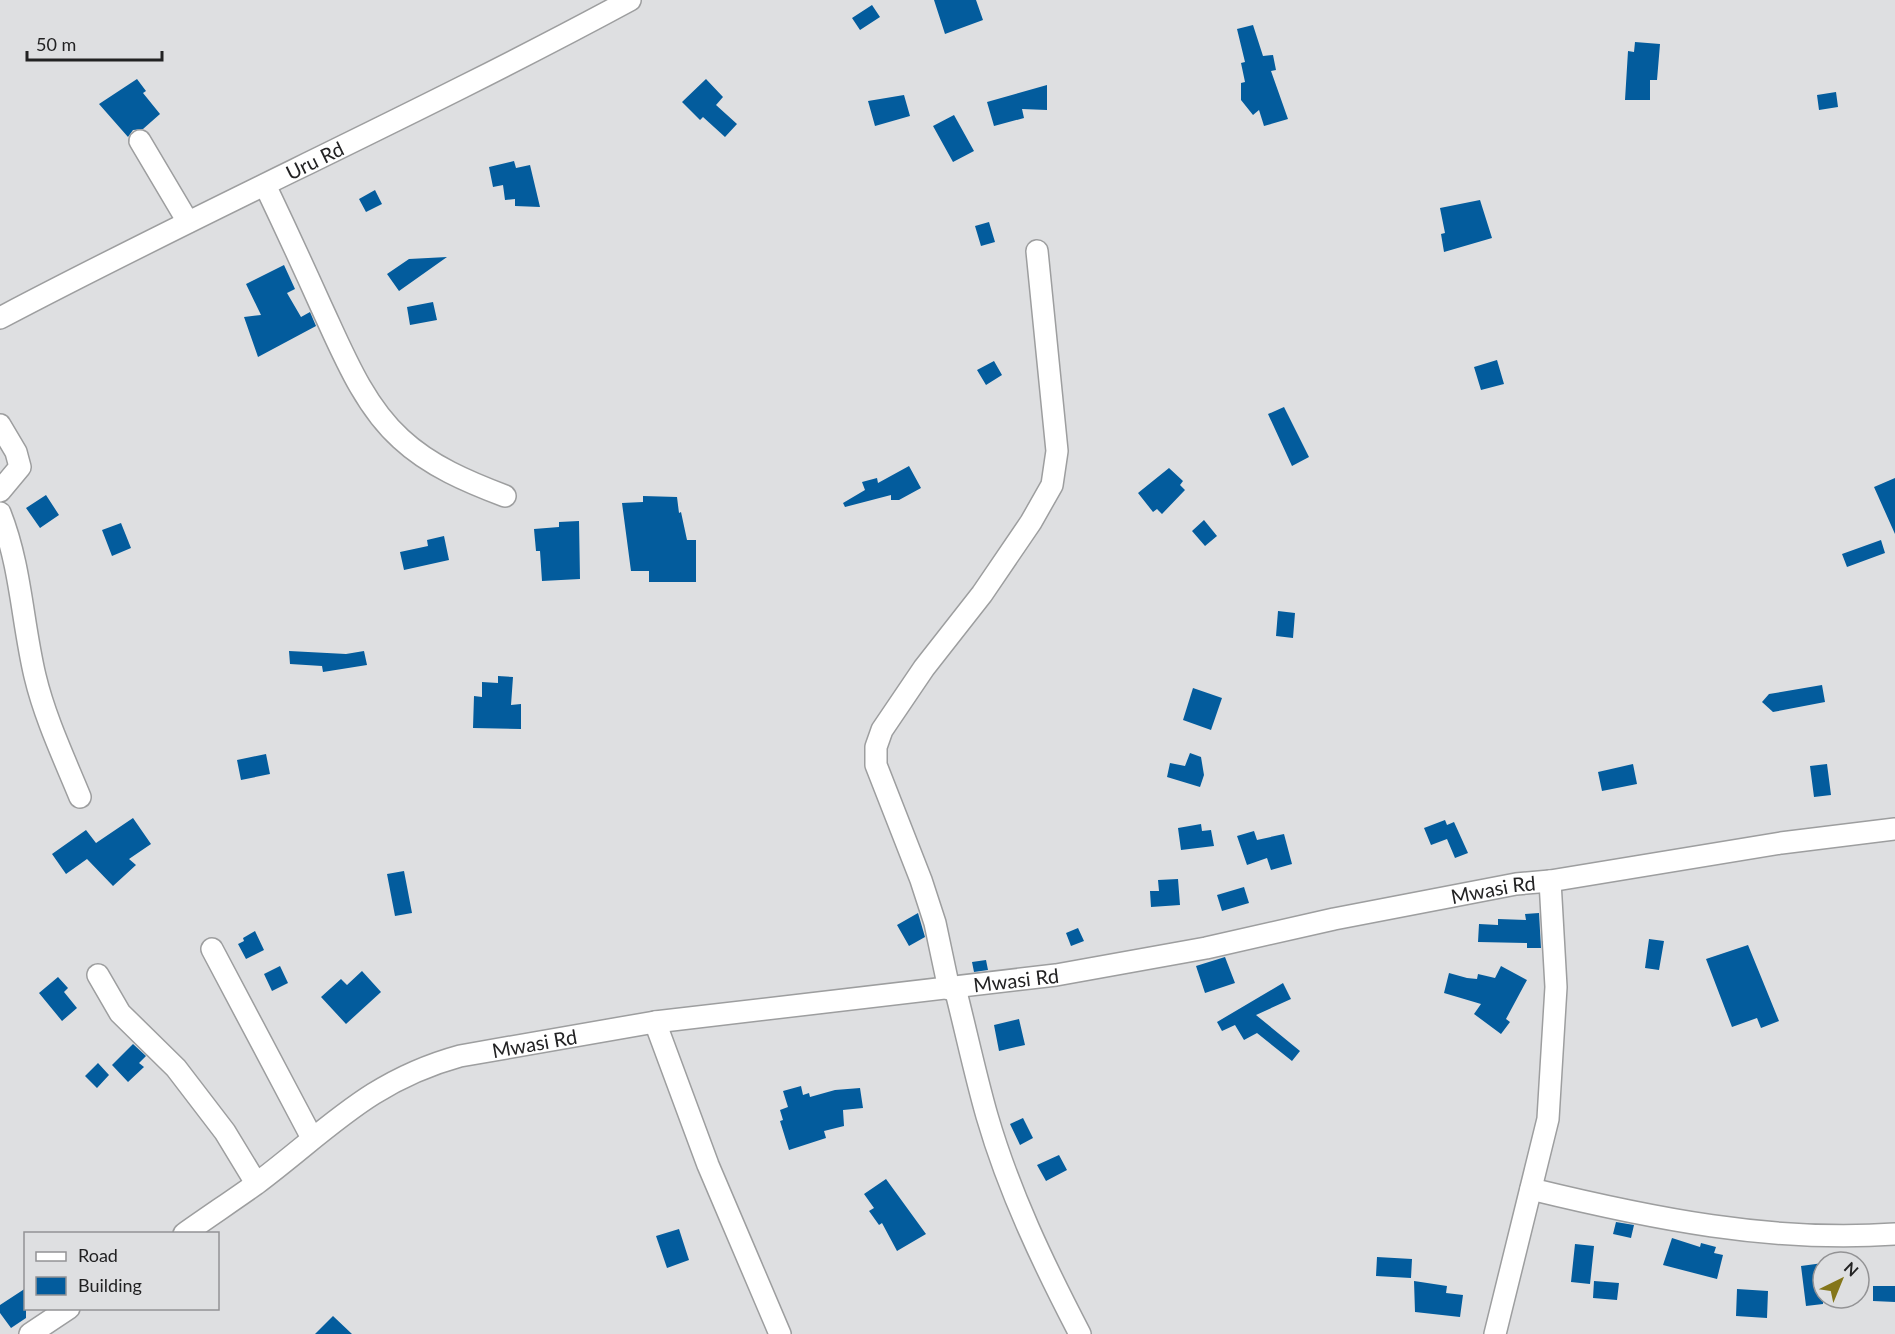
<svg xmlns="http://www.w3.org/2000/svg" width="1895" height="1334" font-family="Lato,sans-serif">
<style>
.building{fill:#035c9d}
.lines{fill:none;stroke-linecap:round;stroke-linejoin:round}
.minor-casing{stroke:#9d9e9f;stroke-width:24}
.minor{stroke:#fff;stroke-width:21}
.labels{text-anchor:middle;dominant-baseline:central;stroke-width:6;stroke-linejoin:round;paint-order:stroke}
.street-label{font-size:20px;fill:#222223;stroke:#dedfe1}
</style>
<rect width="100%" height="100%" fill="#dedfe1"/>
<!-- building -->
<path class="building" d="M 934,0 L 976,0 L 983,20 L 945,34 Z
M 872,5 L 880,17 L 860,30 L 852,18 Z
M 1253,25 L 1263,56 L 1273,55 L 1276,70 L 1271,71 L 1288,119 L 1264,126 L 1259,110 L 1253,115 L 1241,100 L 1241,83 L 1245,82 L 1241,63 L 1245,62 L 1237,29 Z
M 1635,42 L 1660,44 L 1657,80 L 1650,80 L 1650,100 L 1625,100 L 1628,51 L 1634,52 Z
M 137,79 L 146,91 L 143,93 L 160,114 L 143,129 L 133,130 L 128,137 L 99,104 Z
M 706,79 L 723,97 L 716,105 L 737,124 L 725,137 L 703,117 L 700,120 L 682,102 Z
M 1047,85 L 1047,110 L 1022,109 L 1024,118 L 994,126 L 987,102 Z
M 1836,92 L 1838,107 L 1819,110 L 1817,95 Z
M 904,95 L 910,116 L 875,126 L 868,101 Z
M 954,115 L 974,151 L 953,162 L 933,126 Z
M 514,161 L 516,168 L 530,165 L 540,207 L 515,206 L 515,199 L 505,200 L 503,185 L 493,187 L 489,167 Z
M 375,190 L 382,204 L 366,212 L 359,199 Z
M 1480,200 L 1492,238 L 1444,252 L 1441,234 L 1445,233 L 1440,208 Z
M 989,222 L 995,242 L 981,246 L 975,226 Z
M 447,257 L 399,291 L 387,274 L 409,259 Z
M 284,265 L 295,289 L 287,293 L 301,317 L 310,312 L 316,326 L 258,357 L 244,317 L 261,315 L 246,284 Z
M 433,302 L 437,320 L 410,325 L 407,307 Z
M 1497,360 L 1504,384 L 1481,390 L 1474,367 Z
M 994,361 L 1002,375 L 986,385 L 977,370 Z
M 1284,407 L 1309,457 L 1292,466 L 1268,414 Z
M 909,466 L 921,488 L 899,500 L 891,500 L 891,495 L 845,507 L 843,503 L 865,490 L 862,482 L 877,478 L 878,483 Z
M 1169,468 L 1183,481 L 1180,485 L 1185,490 L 1162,514 L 1157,509 L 1153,512 L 1138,493 Z
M 1895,478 L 1895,534 L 1874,487 Z
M 46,495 L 59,515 L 40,528 L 26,508 Z
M 643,496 L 677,497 L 679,513 L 681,512 L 687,540 L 696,540 L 696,582 L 649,582 L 649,571 L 631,571 L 622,503 L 643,502 Z
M 1204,520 L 1217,536 L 1205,546 L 1192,531 Z
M 579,521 L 580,579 L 542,581 L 540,551 L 536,551 L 534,529 L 559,527 L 559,522 Z
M 121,523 L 131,548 L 112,556 L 102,530 Z
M 444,536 L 449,560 L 404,570 L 400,552 L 428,546 L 427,540 Z
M 1881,540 L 1885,553 L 1847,567 L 1842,554 Z
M 1278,611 L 1295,613 L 1293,638 L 1276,636 Z
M 289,651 L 346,654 L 364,651 L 367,665 L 323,672 L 322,666 L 290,664 Z
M 498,676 L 513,677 L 511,705 L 521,704 L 521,729 L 473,728 L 474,696 L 482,697 L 482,682 L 498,683 Z
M 1822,685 L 1825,702 L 1773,712 L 1762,702 L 1769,694 Z
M 1193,688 L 1222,698 L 1211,730 L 1183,720 Z
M 1190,753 L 1201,757 L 1204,775 L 1200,787 L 1167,777 L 1170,763 L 1185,766 Z
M 266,754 L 270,774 L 241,780 L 237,760 Z
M 1633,764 L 1637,784 L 1602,791 L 1598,772 Z
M 1827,764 L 1831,795 L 1814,797 L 1810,766 Z
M 133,818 L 151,844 L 129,859 L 136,865 L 113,886 L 87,859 L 66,874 L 52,854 L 86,830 L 96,843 Z
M 1445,820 L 1447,825 L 1454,822 L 1468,853 L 1455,858 L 1447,839 L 1431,845 L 1424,828 Z
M 1201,824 L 1202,831 L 1211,830 L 1214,846 L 1181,850 L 1178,828 Z
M 1254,831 L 1257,840 L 1284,834 L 1292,864 L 1271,870 L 1267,858 L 1247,865 L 1237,836 Z
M 404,871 L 412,913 L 395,916 L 387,874 Z
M 1178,879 L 1180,905 L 1151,907 L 1150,891 L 1159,891 L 1158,880 Z
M 1244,887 L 1249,903 L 1222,911 L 1217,895 Z
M 918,913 L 925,937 L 909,946 L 897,925 Z
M 1539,913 L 1541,948 L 1527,948 L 1527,943 L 1478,942 L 1479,924 L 1498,925 L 1498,919 L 1526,920 L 1525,914 Z
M 1078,928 L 1084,941 L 1071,946 L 1066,933 Z
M 255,931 L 264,950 L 246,959 L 238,944 L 244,941 L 243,938 Z
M 1649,939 L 1664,941 L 1659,970 L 1645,968 Z
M 1748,945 L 1779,1021 L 1761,1028 L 1757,1018 L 1732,1027 L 1706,959 Z
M 1225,957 L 1235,983 L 1205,993 L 1196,966 Z
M 986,960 L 988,970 L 974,972 L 972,962 Z
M 280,966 L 288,983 L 272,991 L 264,974 Z
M 1501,966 L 1527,980 L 1506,1019 L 1510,1022 L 1501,1034 L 1474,1014 L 1481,1004 L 1444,993 L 1449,973 L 1467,978 L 1477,979 L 1478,974 L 1495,978 Z
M 362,971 L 381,992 L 346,1024 L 321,997 L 341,979 L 347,985 Z
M 58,977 L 68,988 L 64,992 L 77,1008 L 62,1021 L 39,993 Z
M 1283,983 L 1291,999 L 1256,1015 L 1300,1051 L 1292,1061 L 1257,1033 L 1244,1040 L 1235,1025 L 1222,1031 L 1217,1022 Z
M 1019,1019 L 1025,1045 L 999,1051 L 994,1025 Z
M 133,1044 L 146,1056 L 139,1063 L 144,1067 L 128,1082 L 112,1065 Z
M 98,1063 L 109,1075 L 97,1088 L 85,1076 Z
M 801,1086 L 803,1095 L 809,1093 L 810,1097 L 835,1090 L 860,1088 L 863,1108 L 843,1110 L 844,1126 L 824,1131 L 826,1138 L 789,1150 L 780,1121 L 783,1120 L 780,1110 L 788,1107 L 783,1091 Z
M 1023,1118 L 1033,1138 L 1020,1145 L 1010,1124 Z
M 1059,1155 L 1067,1170 L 1046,1181 L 1037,1165 Z
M 886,1179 L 926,1234 L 897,1251 L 882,1223 L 879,1225 L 869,1211 L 874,1208 L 864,1194 Z
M 1616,1222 L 1634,1225 L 1631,1238 L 1613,1234 Z
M 679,1229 L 689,1260 L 667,1268 L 656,1236 Z
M 1672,1238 L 1700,1247 L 1701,1243 L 1716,1247 L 1714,1253 L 1723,1255 L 1717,1279 L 1663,1265 Z
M 1575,1244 L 1594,1246 L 1590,1284 L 1571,1282 Z
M 1377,1257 L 1412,1259 L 1411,1278 L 1376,1276 Z
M 1823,1263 L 1823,1304 L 1806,1306 L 1801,1266 Z
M 1414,1281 L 1447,1286 L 1446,1293 L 1463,1295 L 1460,1317 L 1415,1312 Z
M 1594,1281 L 1619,1283 L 1617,1300 L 1593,1298 Z
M 1873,1286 L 1895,1286 L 1895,1302 L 1873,1301 Z
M 26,1288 L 26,1318 L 11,1328 L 0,1313 L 0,1305 Z
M 1737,1289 L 1768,1291 L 1767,1318 L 1736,1316 Z
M 333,1316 L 352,1334 L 315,1334 Z"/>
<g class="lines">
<defs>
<g id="minor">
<path d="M 140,141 L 188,222"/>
<path d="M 265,185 C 284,225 303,266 321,306 C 342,351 363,405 401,439 C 430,466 468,482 505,496"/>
<path id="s1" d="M 0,318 C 208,208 423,112 630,0"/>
<path d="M 0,425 L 16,452 L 20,467 L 0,491"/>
<path d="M 0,513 C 21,566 22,621 35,676 C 45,718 64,758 80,797"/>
<path d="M 212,949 L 312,1138"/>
<path d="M 98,975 L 120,1013 L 176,1068 L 225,1132 L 256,1183"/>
<path d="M 955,988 C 966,1031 975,1074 987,1116 C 1009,1192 1044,1265 1080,1334"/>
<path d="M 949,989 L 935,923 L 921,880 L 876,765 L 876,747 L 882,730 L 924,668 L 982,594 L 1031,522 L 1052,485 L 1057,451 L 1037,251"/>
<path d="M 655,1022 L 708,1165 L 780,1334"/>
<path d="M 1531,1189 C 1650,1218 1772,1243 1895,1234"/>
<path id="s2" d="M 184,1234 C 208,1217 232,1201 256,1184 C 328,1130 369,1081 460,1056 L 655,1022 L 1056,975 L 1206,948 L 1334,919 L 1516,884 L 1550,881 L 1781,843 L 1895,829"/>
<path d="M 30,1334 L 69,1308"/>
<path d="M 1495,1334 L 1548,1119 L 1556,987 L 1550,881"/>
</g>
</defs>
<!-- minor casing -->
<use href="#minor" class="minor-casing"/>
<!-- minor -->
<use href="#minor" class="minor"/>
</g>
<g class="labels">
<!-- street labels -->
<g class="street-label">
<text stroke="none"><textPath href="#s1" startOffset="352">Uru Rd</textPath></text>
<text stroke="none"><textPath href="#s2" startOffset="1378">Mwasi Rd</textPath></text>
<text stroke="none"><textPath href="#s2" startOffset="892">Mwasi Rd</textPath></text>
<text stroke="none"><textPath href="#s2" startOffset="406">Mwasi Rd</textPath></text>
</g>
</g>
<!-- legend -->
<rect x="24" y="1232" width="195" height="78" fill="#dedfe1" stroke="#939395" stroke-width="1.5"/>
<rect x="36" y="1252" width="30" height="9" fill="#ffffff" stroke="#939395" stroke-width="1.5"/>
<text x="78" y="1262" font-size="18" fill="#222223">Road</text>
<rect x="36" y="1277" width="30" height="18" fill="#035c9d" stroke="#939395" stroke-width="1.5"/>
<text x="78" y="1292" font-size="18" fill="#222223">Building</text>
<!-- north arrow -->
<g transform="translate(1841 1280) rotate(43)"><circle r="28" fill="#dedfe1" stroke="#939395" stroke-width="1.5"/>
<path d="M0-4.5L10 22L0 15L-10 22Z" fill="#84761a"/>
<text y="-9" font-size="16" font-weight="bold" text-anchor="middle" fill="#222223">N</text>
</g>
<!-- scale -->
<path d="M27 51v9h135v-9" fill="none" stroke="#222223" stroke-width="3"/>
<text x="36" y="51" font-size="18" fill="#222223" stroke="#dedfe1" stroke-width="4.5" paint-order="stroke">50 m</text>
</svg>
